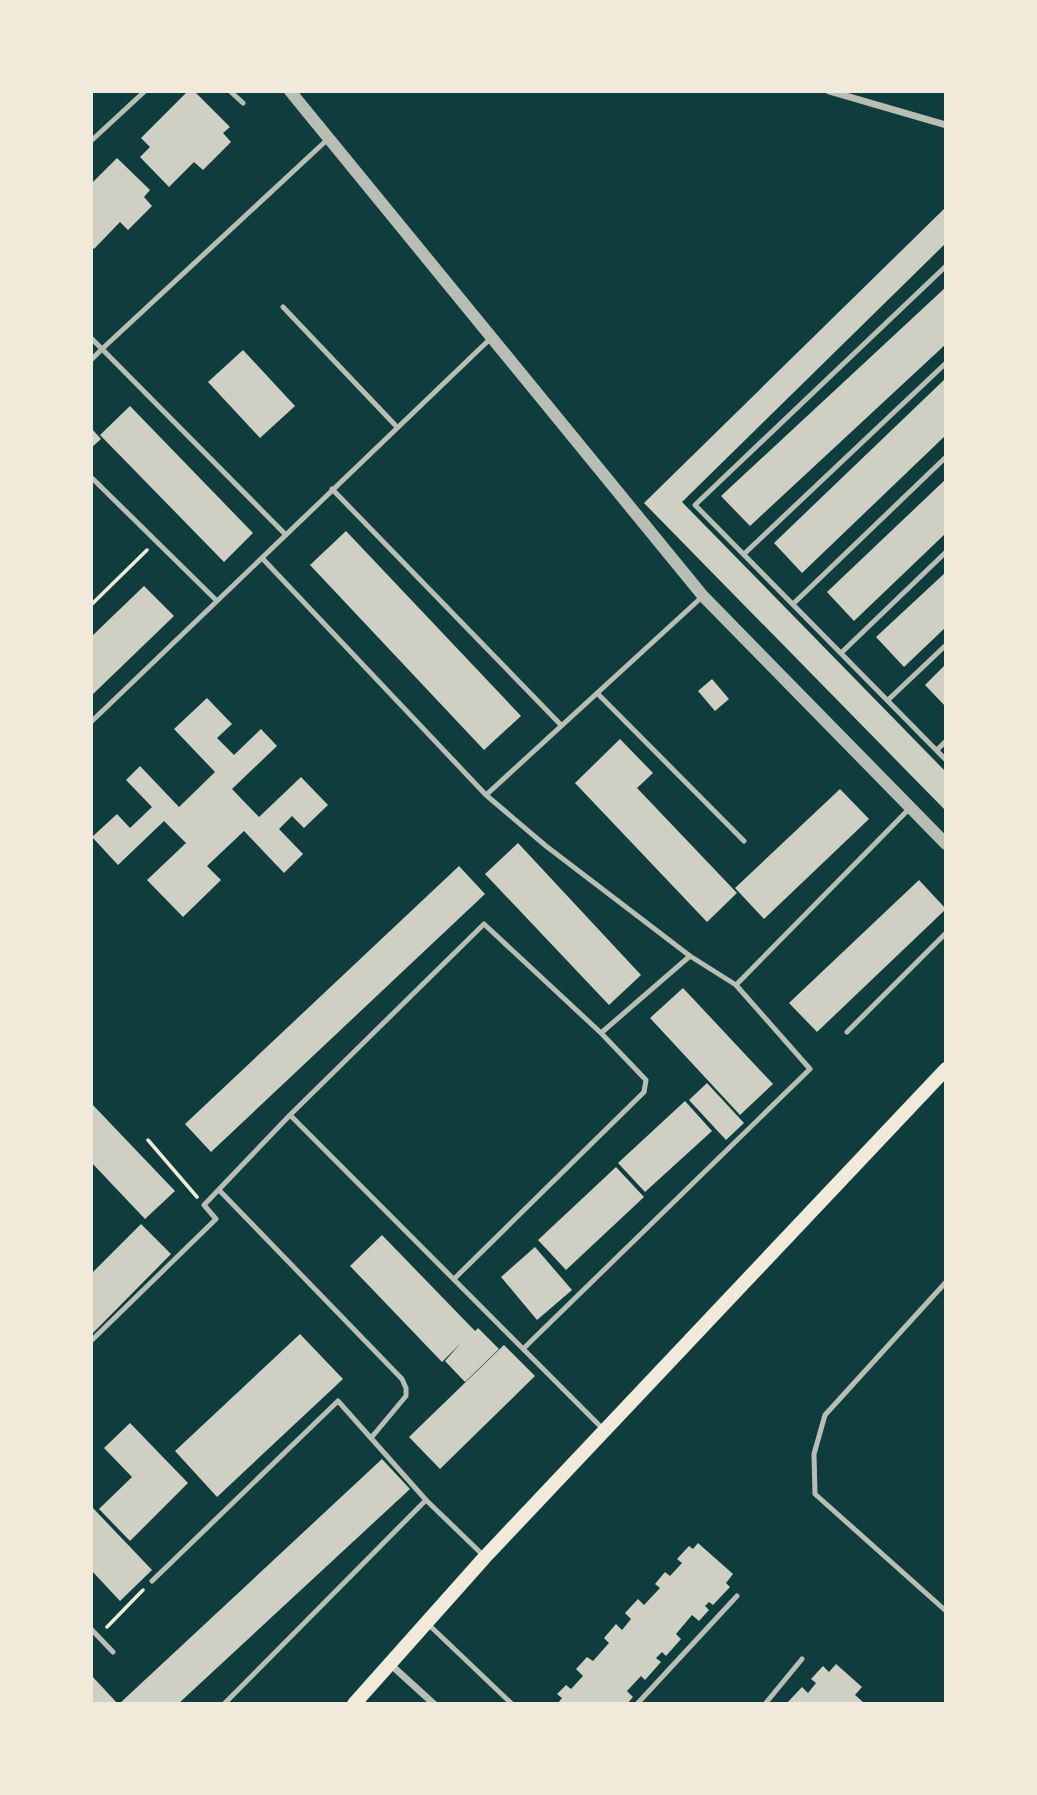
<svg xmlns="http://www.w3.org/2000/svg" width="1037" height="1795" font-family="Bitter,serif">
<style>
.building{fill:#cfcfc3}
.lines{fill:none;stroke-linecap:round;stroke-linejoin:round}
.path{stroke:#f1e9da;stroke-width:3.5}
.service{stroke:#b8beb3;stroke-width:5}
.minor{stroke:#b8beb3;stroke-width:7}
.tertiary{stroke:#b8beb3;stroke-width:12}
.secondary{stroke:#f1e9da;stroke-width:14}
</style>
<rect width="100%" height="100%" fill="#0f3d3e"/>
<!-- building -->
<path class="building" d="M 188,91 L 194,91 L 230,127 L 223,133 L 231,142 L 203,170 L 194,162 L 169,187 L 140,157 L 150,147 L 141,138 Z
M 117,158 L 150,190 L 144,197 L 152,206 L 128,230 L 120,222 L 94,249 L 91,246 L 91,184 Z
M 946,207 L 946,243 L 682,502 L 946,772 L 946,811 L 644,503 Z
M 946,287 L 946,344 L 750,526 L 721,496 Z
M 243,350 L 295,406 L 260,438 L 208,382 Z
M 946,378 L 946,435 L 802,573 L 774,543 Z
M 130,406 L 253,533 L 224,562 L 100,435 Z
M 91,428 L 101,439 L 91,448 Z
M 946,479 L 946,533 L 854,621 L 827,592 Z
M 346,531 L 521,716 L 484,750 L 310,565 Z
M 946,572 L 946,627 L 904,667 L 876,637 Z
M 144,586 L 174,616 L 91,696 L 91,637 Z
M 946,664 L 946,707 L 925,685 Z
M 712,679 L 729,699 L 715,711 L 698,691 Z
M 207,698 L 232,724 L 217,738 L 234,755 L 261,729 L 277,746 L 232,789 L 259,817 L 301,777 L 328,805 L 304,828 L 292,816 L 279,829 L 303,854 L 284,873 L 244,831 L 207,866 L 221,880 L 183,917 L 147,880 L 186,843 L 164,821 L 118,865 L 92,837 L 117,814 L 130,828 L 152,807 L 126,780 L 140,766 L 179,807 L 215,772 L 174,729 Z
M 620,739 L 653,773 L 637,788 L 737,893 L 707,922 L 575,783 Z
M 840,789 L 869,819 L 764,919 L 735,888 Z
M 518,843 L 641,975 L 609,1005 L 485,874 Z
M 459,866 L 485,894 L 211,1152 L 185,1124 Z
M 919,880 L 946,909 L 817,1032 L 789,1003 Z
M 683,988 L 773,1084 L 740,1115 L 650,1018 Z
M 707,1083 L 744,1123 L 726,1140 L 689,1100 Z
M 685,1101 L 712,1131 L 645,1192 L 618,1163 Z
M 91,1103 L 175,1191 L 145,1219 L 91,1162 Z
M 616,1167 L 644,1197 L 566,1270 L 538,1240 Z
M 141,1224 L 171,1254 L 91,1335 L 91,1274 Z
M 382,1235 L 475,1331 L 478,1328 L 499,1349 L 465,1382 L 445,1361 L 461,1343 L 442,1362 L 350,1266 Z
M 535,1247 L 572,1290 L 537,1320 L 501,1277 Z
M 300,1334 L 343,1379 L 217,1497 L 175,1451 Z
M 504,1345 L 535,1376 L 440,1469 L 409,1437 Z
M 130,1423 L 188,1483 L 130,1541 L 99,1509 L 132,1477 L 104,1448 Z
M 382,1459 L 410,1489 L 178,1704 L 119,1704 Z
M 91,1506 L 152,1570 L 120,1601 L 91,1570 Z
M 698,1543 L 733,1574 L 726,1583 L 730,1587 L 713,1605 L 709,1602 L 705,1606 L 709,1610 L 699,1621 L 692,1615 L 676,1634 L 681,1639 L 666,1656 L 662,1652 L 656,1658 L 661,1662 L 645,1680 L 641,1676 L 627,1691 L 633,1697 L 627,1704 L 557,1704 L 562,1698 L 557,1694 L 566,1685 L 571,1689 L 583,1676 L 576,1669 L 587,1657 L 593,1661 L 609,1643 L 604,1638 L 616,1624 L 622,1630 L 631,1619 L 625,1613 L 638,1599 L 644,1605 L 660,1588 L 655,1584 L 665,1572 L 670,1576 L 682,1563 L 677,1559 L 689,1546 L 693,1549 Z
M 836,1664 L 862,1687 L 855,1695 L 863,1702 L 862,1704 L 786,1704 L 802,1687 L 808,1693 L 816,1683 L 811,1679 L 823,1666 L 829,1672 Z
M 91,1675 L 118,1704 L 91,1704 Z"/>
<g class="lines">
<!-- path -->
<path class="path" d="M 91,605 L 147,550
M 148,1140 L 197,1197
M 107,1627 L 143,1590"/>
<!-- service -->
<path class="service" d="M 230,91 L 243,103
M 91,141 L 145,91
M 946,266 L 695,505 L 946,760
M 283,307 L 397,427
M 91,338 L 102,349 L 91,360
M 91,481 L 93,479 L 217,601
M 332,489 L 561,725
M 286,535 L 102,349 L 328,139
M 744,554 L 946,363
M 262,558 L 486,795 L 703,596
M 793,604 L 946,457
M 841,653 L 946,552
M 597,693 L 744,841
M 888,700 L 946,645
M 91,722 L 491,338
M 937,750 L 946,741
M 486,795 L 546,846 L 690,956 L 736,985 L 810,1069 L 524,1348
M 736,985 L 910,808
M 847,1032 L 946,933
M 290,1115 L 484,924 L 601,1033
M 219,1190 L 402,1379 L 406,1388 L 406,1396 L 371,1438
M 455,1278 L 644,1092 L 646,1080 L 601,1033 L 690,956
M 946,1282 L 825,1415 L 814,1454 L 815,1494 L 946,1611
M 91,1341 L 216,1219 L 204,1205 L 290,1115 L 603,1429
M 152,1581 L 338,1401 L 426,1500
M 428,1624 L 512,1704
M 91,1629 L 113,1652
M 224,1704 L 426,1500 L 485,1557
M 637,1704 L 737,1596
M 765,1704 L 802,1659"/>
<!-- minor -->
<path class="minor" d="M 829,91 L 946,125
M 390,1664 L 434,1704"/>
<!-- tertiary -->
<path class="tertiary" d="M 290,91 L 703,596 L 946,844"/>
<!-- secondary -->
<path class="secondary" d="M 354,1704 L 485,1557 L 946,1069"/>
</g>
<!-- border -->
<rect width="1037" height="1795" fill="none" stroke="#f1e9da" stroke-width="186"/>
</svg>
